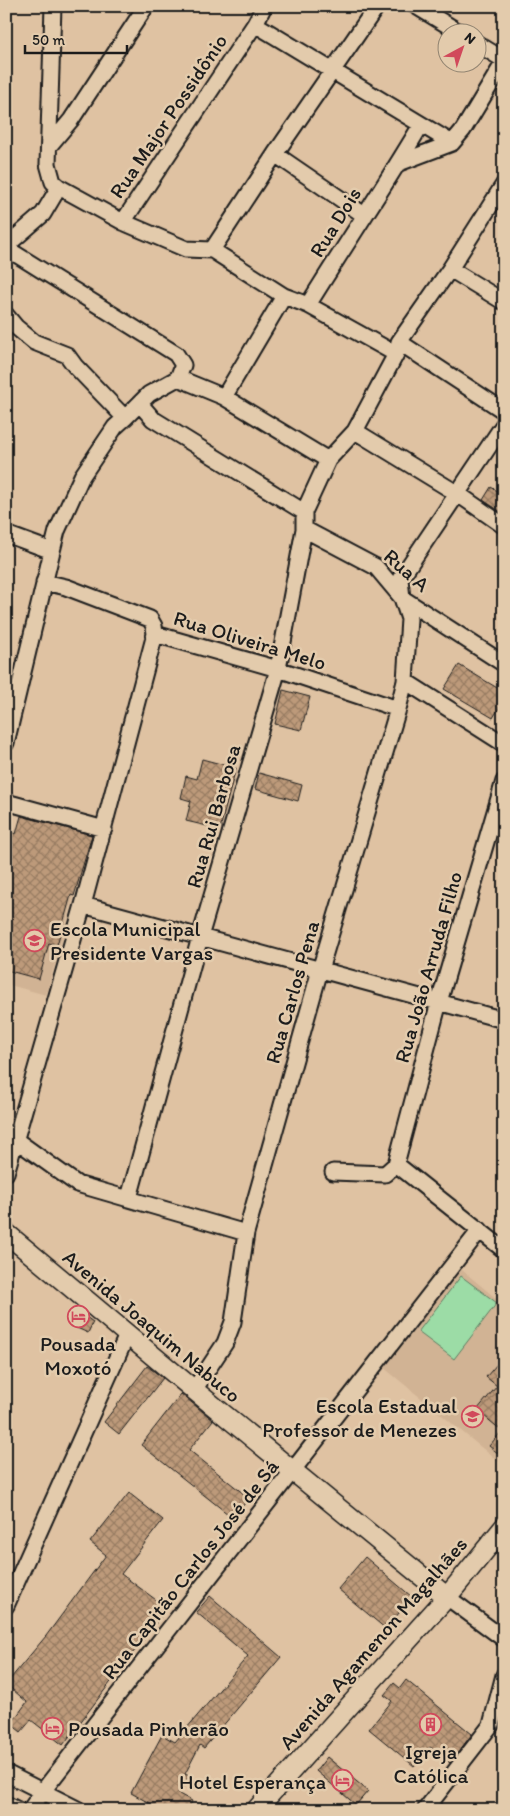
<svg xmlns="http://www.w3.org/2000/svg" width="510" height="1816" font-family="Itim,sans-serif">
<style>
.built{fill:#d1b394}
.garden{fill:#9cdca6;stroke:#5c7c61}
.building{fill:url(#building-cross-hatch);stroke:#1c1c1c}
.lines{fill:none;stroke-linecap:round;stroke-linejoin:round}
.minor-casing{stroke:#1c1c1c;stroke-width:19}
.major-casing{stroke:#1c1c1c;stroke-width:22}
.minor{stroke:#e3cbac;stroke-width:15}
.major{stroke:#e3cbac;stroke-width:19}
.labels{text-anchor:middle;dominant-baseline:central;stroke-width:5;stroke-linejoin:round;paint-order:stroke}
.street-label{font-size:21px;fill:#1c1c1c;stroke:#e3cbac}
.poi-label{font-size:21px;fill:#1c1c1c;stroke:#e3cbac;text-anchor:start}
</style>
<defs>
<pattern id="building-cross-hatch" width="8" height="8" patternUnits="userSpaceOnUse" patternTransform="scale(1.25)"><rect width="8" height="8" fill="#bd9a7a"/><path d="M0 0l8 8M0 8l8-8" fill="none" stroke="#997d63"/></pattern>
</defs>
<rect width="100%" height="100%" fill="#dfc2a2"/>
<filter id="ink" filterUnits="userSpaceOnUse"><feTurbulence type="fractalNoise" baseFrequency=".02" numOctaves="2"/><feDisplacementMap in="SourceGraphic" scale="10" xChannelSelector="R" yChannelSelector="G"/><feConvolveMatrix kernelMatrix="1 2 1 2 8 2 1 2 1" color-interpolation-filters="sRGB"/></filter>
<g filter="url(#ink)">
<!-- built -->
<path class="built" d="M 6,877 L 74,896 L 46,995 L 6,984 Z
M 462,1270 L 504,1305 L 504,1466 L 383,1367 Z"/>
<!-- garden -->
<path class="garden" d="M 461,1276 L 497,1303 L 454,1359 L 418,1332 Z"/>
<!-- building -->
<path class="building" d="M 491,487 L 504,495 L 504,514 L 483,500 Z
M 459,665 L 504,692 L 504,700 L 493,718 L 444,689 Z
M 283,690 L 310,697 L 301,730 L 275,724 Z
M 202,759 L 236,768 L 220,829 L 186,821 L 191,801 L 181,798 L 186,776 L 197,779 Z
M 259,773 L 302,785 L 298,801 L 255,789 Z
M 21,816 L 92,835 L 74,896 L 71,895 L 57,945 L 49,943 L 39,979 L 6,970 L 6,831 L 16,834 Z
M 75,1309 L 93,1322 L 88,1333 L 68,1324 Z
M 504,1356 L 504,1458 L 489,1446 L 502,1431 L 477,1410 L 497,1386 L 486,1377 Z
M 147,1366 L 163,1378 L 119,1434 L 104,1422 Z
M 181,1394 L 213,1420 L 189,1450 L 249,1498 L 233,1518 L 141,1445 Z
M 129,1493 L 163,1520 L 121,1574 L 167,1608 L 63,1745 L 31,1720 L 21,1732 L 11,1724 L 27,1702 L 6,1684 L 46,1636 L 106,1555 L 90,1542 Z
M 365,1557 L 412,1597 L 386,1629 L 338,1589 Z
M 210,1596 L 281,1657 L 204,1748 L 200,1745 L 185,1774 L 189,1776 L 179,1794 L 192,1801 L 188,1810 L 162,1810 L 131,1793 L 162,1735 L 175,1742 L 248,1656 L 196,1612 Z
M 406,1680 L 472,1734 L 450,1763 L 430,1747 L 414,1766 L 369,1729 L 392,1701 L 384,1695 L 394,1683 L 400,1688 Z
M 327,1757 L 368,1791 L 356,1805 L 316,1771 Z"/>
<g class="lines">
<defs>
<path id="minor" d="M 53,6 L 48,164 L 53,182 L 59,187 L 123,222 L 186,249 L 212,250 L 284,296 L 308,305 L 396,354
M 416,6 L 459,32
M 255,24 L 452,143
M 478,44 L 504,60
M 50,145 L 71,120 L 146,6
M 275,154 L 364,215
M 399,163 L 452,143 L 463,130 L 504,62
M 123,222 L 255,24 L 264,6
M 6,246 L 43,214 L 59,187
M 6,248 L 176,354 L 183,365 L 178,378 L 149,394 L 125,418 L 115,427 L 82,476 L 57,531 L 52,551 L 6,743
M 212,250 L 275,154 L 377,6
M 450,269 L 504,302
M 308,305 C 345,245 385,186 421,125
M 6,315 L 16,327 L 34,342 L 67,355 L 75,366 L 125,418
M 399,342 L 504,411
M 178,378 L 224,397 L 328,460
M 224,397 L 284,296
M 140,404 L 153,419 L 304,512
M 355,431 L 458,494 L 504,526
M 304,529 L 376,567 L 402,598 L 504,664
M 6,534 L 52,551
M 155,634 L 278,669 L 398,709
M 405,681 L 504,744
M 6,802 L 104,829
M 83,905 L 504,1020
M 6,1133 L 77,1184 L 246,1233
M 396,1164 L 439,1002 L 504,781
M 396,1164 L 504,1250
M 333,1172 L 385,1174 L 396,1164
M 6,1173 L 83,905 L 155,634 L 154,626 L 150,619 L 66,587 L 44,582
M 129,1198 L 200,937 L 278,669 L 304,529 L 304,512 L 328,460 L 355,431 L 396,354 L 399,342 L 450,269 L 504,184
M 194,1390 L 225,1343 L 233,1322 L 246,1233 L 320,970 L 398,709 L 405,681 L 409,619 L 402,598 L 400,579 L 504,424
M 447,1597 L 504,1639
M 6,1606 L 127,1335
M 6,1773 L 79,1810
M 6,1804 L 18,1810
M 30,1810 L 43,1791 L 480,1230
M 425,1810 L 491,1725 L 504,1675"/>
<path id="major" d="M 6,1233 L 194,1390 L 447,1597
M 256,1810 L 447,1597 L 504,1527"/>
</defs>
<!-- minor casing -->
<use href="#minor" class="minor-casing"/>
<!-- major casing -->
<use href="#major" class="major-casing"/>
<!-- minor -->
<use href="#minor" class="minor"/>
<!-- major -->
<use href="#major" class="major"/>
</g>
</g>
<!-- icons -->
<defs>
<symbol id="school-ring" viewBox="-11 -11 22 22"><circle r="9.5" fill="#e3cbac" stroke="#d1495b" stroke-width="1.5"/><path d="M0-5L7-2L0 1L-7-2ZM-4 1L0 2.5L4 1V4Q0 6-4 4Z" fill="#d1495b"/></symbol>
<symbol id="hotel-ring" viewBox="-11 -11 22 22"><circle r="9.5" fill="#e3cbac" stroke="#d1495b" stroke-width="1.5"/><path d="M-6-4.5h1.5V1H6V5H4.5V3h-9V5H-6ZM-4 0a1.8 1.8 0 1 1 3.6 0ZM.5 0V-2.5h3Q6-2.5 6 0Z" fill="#d1495b"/></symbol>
<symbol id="building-ring" viewBox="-11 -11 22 22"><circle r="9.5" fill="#e3cbac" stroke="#d1495b" stroke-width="1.5"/><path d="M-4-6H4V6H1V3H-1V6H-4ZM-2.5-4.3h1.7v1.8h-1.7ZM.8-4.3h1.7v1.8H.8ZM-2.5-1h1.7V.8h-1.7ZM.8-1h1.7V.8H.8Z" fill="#d1495b"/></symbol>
</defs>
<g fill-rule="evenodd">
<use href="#school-ring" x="22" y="928" width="25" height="25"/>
<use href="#hotel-ring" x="66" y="1304" width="25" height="25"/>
<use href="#school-ring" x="460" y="1404" width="25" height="25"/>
<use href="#building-ring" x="418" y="1712" width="25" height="25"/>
<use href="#hotel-ring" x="40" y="1716" width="25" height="25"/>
<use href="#hotel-ring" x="330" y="1768" width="25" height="25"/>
</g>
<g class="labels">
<!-- street labels -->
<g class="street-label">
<text transform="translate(168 116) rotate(-56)">Rua Major Possidônio</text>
<text transform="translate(335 222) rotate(-58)">Rua Dois</text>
<text transform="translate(407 570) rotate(41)">Rua A</text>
<text transform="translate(250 640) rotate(17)">Rua Oliveira Melo</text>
<text transform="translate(213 816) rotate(-74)">Rua Rui Barbosa</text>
<text transform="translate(428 967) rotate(-74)">Rua João Arruda Filho</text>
<text transform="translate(292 992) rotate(-74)">Rua Carlos Pena</text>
<text transform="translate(152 1326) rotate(40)">Avenida Joaquim Nabuco</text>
<text transform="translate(190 1569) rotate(-52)">Rua Capitão Carlos José de Sá</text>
<text transform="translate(373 1643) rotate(-49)">Avenida Agamenon Magalhães</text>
</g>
<!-- poi labels -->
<g class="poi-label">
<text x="50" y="928">Escola Municipal<tspan x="50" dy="24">Presidente Vargas</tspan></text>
<text x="78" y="1343" text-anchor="middle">Pousada<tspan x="78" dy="24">Moxotó</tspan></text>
<text x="457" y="1405" text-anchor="end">Escola Estadual<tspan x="457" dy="24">Professor de Menezes</tspan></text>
<text x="68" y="1728">Pousada Pinherão</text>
<text x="431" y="1751" text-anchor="middle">Igreja<tspan x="431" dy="24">Católica</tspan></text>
<text x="326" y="1781" text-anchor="end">Hotel Esperança</text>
</g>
</g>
<!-- margin -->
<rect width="510" height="1816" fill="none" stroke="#e3cbac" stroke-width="25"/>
<rect x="12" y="12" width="485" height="1791" fill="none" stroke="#1c1c1c" stroke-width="2" filter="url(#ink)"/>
<!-- north arrow -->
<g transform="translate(462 48) rotate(40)"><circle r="24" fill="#e3cbac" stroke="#938572"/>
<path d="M0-4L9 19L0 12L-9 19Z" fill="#d1495b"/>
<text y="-8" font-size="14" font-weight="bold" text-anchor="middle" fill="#1c1c1c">N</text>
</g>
<!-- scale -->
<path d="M25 45v8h102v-8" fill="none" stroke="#1c1c1c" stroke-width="2.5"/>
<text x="32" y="45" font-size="15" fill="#1c1c1c" stroke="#e3cbac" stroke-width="4" paint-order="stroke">50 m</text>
</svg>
